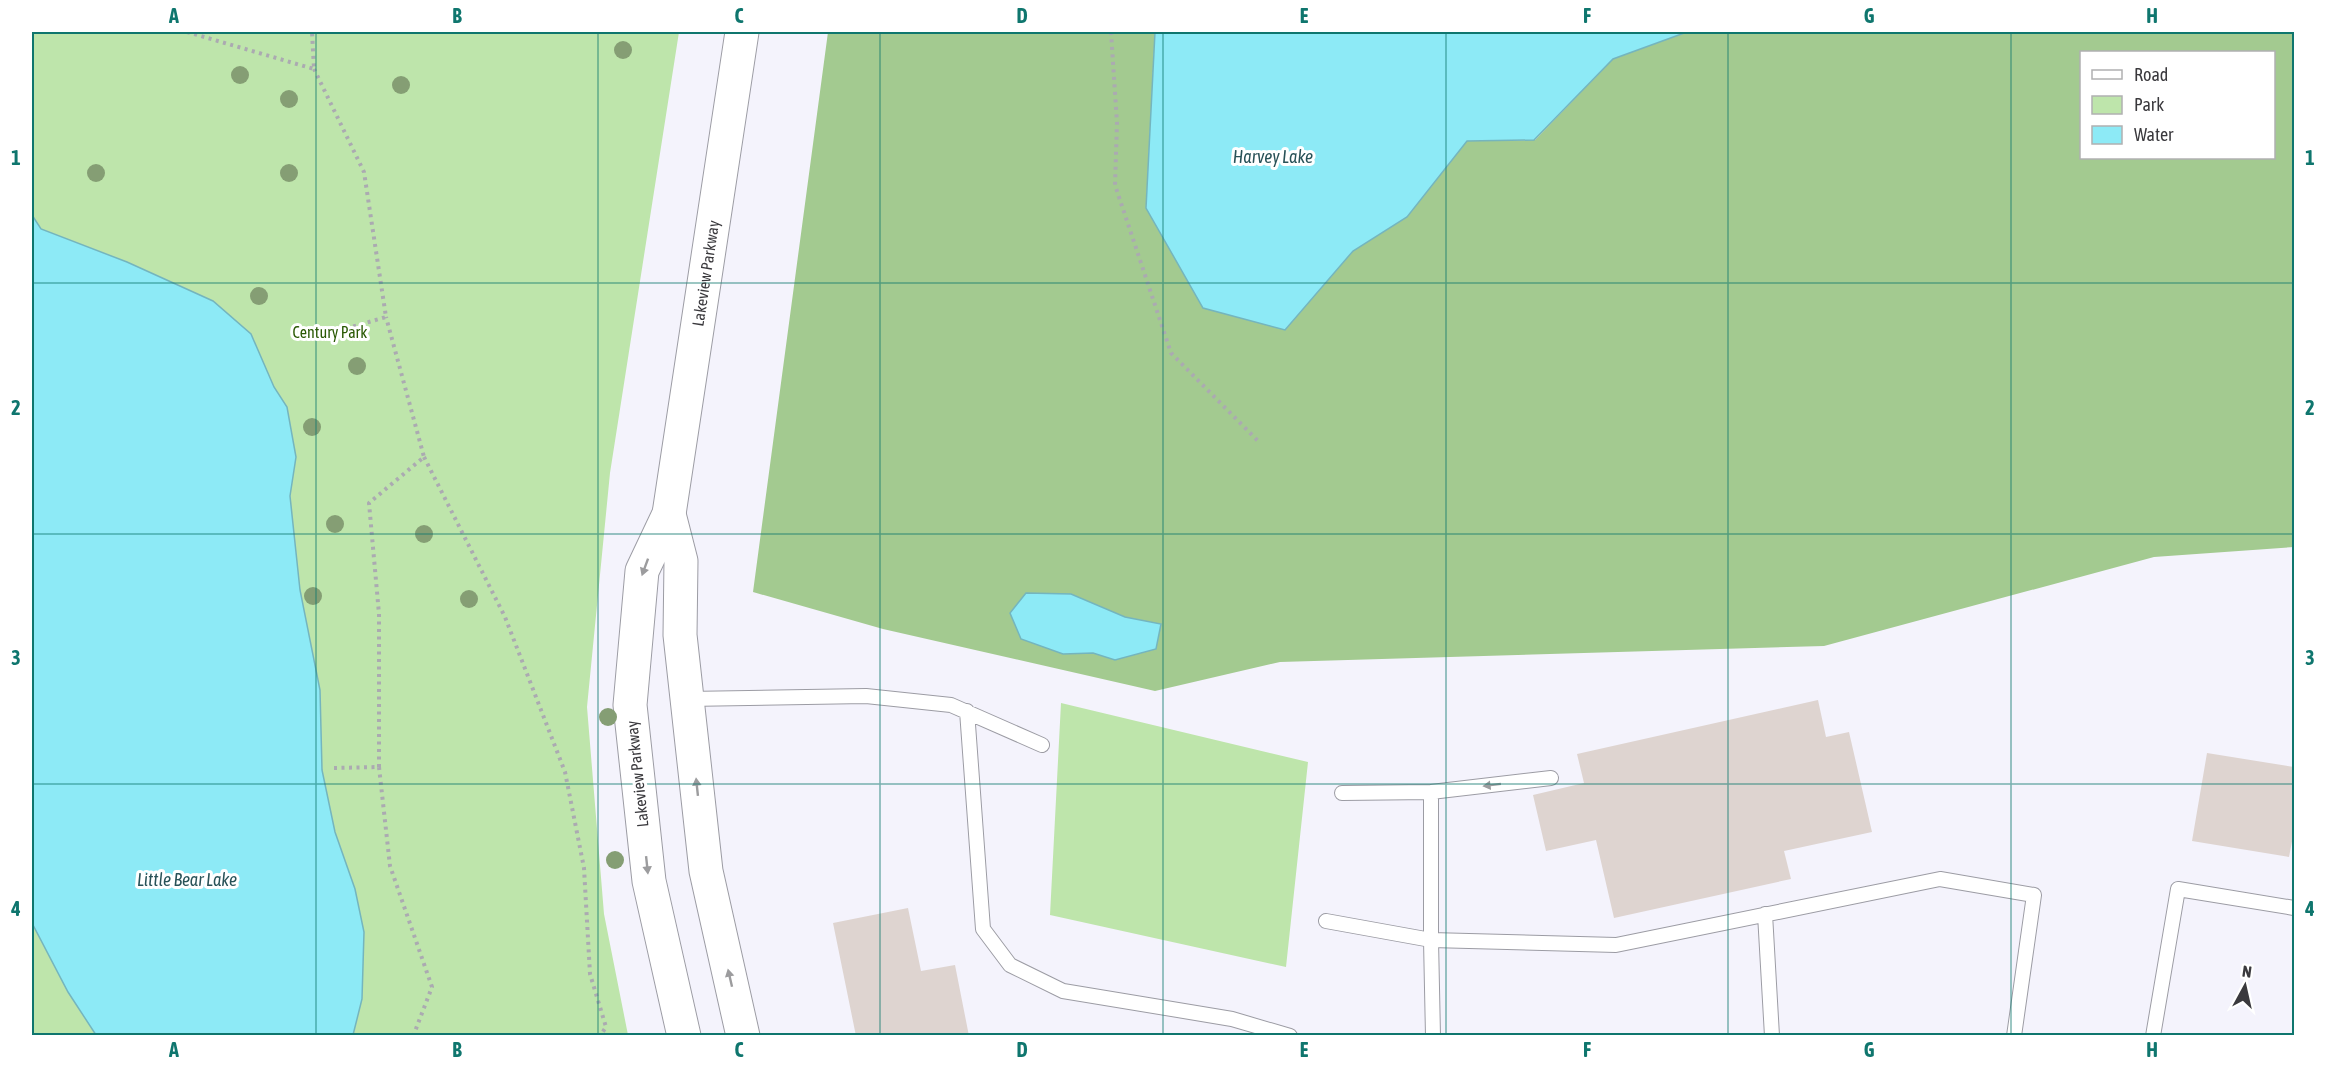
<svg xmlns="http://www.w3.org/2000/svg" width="2326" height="1067" font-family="'Asap Condensed',sans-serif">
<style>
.green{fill:#bee5ab}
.forest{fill:#a3ca90;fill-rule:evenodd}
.water{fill:#8deaf6;stroke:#74b5be;stroke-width:1.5}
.building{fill:#ded4d0}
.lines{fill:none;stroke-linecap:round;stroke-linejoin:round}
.service-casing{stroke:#9c9ca4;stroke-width:16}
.tertiary-casing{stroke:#9c9ca4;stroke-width:35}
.path{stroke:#abaab1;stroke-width:4;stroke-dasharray:3 4.5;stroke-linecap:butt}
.service{stroke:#fff;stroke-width:14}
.tertiary{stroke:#fff;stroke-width:33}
.tree{fill:#859e74}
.oneway{fill:#9c9c9e}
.grid{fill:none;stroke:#0f766e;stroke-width:1.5;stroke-opacity:0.55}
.labels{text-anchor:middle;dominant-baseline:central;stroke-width:6;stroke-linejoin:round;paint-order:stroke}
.street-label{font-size:16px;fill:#3a393d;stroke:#fff}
.park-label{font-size:16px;fill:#2a5904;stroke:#fff}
.water-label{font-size:18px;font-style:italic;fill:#285258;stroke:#fff}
.neatline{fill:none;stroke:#0f766e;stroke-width:2}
.grid-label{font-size:20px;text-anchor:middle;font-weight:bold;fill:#0f766e}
</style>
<rect width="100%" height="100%" fill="#f4f3fc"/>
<!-- green -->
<path class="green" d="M 32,32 L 679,32 L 610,473 L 587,707 L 604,914 L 628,1035 L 32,1035 Z
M 1061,703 L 1308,762 L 1286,967 L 1050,915 Z"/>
<!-- forest -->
<path class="forest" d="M 828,32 L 1155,32 L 1146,208 L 1285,330 L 1353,251 L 1407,217 L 1467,141 L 1535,140 L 1613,59 L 1687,32 L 2294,32 L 2294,547 L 2154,557 L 1824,646 L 1280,662 L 1155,691 L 883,629 L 753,592 ZM 2082,52 L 2274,52 L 2274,158 L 2082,158 Z"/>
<!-- water -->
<path class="water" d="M 1155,32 L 1687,32 L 1613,59 L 1534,140 L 1467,141 L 1407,217 L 1353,251 L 1285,330 L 1203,308 L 1146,208 Z
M 32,215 L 41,229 L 127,262 L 213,301 L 251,334 L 274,387 L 287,407 L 296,457 L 290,496 L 300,590 L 320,690 L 322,770 L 335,832 L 355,889 L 364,932 L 362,999 L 353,1035 L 96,1035 L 68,992 L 32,923 Z
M 1026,593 L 1071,594 L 1125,617 L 1161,624 L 1156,649 L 1115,660 L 1093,653 L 1063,654 L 1021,639 L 1010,613 Z"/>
<!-- building -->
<path class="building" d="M 1818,700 L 1826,737 L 1849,732 L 1872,832 L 1784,851 L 1791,879 L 1614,918 L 1596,840 L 1546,851 L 1533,795 L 1584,783 L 1577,754 Z
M 2207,753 L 2294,767 L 2294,831 L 2289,857 L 2192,841 Z
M 908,908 L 921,971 L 955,965 L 969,1036 L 856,1036 L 833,923 Z"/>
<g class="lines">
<defs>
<path id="service" d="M 687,699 L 866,696 L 951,705 L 1042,745
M 967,711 L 983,929 L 1010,965 L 1063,991 L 1232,1019 L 1290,1036
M 1342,793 L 1431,792 L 1551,778
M 1765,914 L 1772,1036
M 1326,921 L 1431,940 L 1431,792
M 1433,1036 L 1431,940 L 1616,945 L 1940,879 L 2034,895 L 2014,1036
M 2153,1036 L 2178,889 L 2294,908"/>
<g id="tertiary">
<path d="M 669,514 L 681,561 L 680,635 L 706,871 L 743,1036"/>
<path id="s1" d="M 684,1036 L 649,881 L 630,705 L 642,571 L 669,514 L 742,32"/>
</g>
</defs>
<!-- service casing -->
<use href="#service" class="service-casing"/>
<!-- tertiary casing -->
<use href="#tertiary" class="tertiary-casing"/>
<!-- path -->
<path class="path" d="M 187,32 L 314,69 L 312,32
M 1111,32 L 1117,123 L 1115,185 L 1171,353 L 1258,441
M 310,339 L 386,317 L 364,172 L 314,69
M 424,457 L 505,617 L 565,772 L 584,868 L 590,974 L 606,1027 L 600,1036
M 379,767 L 390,866 L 432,987 L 414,1034
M 334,768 L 379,767 L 379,614 L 369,503 L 424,457 L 386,317
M 407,1036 L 415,1035"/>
<!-- service -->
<use href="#service" class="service"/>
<!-- tertiary -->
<use href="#tertiary" class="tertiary"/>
</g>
<!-- trees -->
<g class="tree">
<circle cx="623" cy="50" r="9"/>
<circle cx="240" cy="75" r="9"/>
<circle cx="401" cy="85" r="9"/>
<circle cx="289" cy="99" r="9"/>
<circle cx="96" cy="173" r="9"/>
<circle cx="289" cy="173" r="9"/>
<circle cx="259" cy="296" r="9"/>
<circle cx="357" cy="366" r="9"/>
<circle cx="312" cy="427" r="9"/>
<circle cx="335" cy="524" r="9"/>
<circle cx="424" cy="534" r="9"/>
<circle cx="313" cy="596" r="9"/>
<circle cx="469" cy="599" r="9"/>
<circle cx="608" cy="717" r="9"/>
<circle cx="615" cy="860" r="9"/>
</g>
<!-- one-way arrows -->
<defs><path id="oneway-solid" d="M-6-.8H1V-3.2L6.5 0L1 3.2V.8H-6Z" transform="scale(1.5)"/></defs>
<g class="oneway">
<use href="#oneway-solid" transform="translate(645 567) rotate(110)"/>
<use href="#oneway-solid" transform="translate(1492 785) rotate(173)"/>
<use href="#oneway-solid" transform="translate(697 787) rotate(-96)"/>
<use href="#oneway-solid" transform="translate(647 865) rotate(84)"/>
<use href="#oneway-solid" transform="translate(730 978) rotate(-103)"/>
</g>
<!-- grid -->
<path class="grid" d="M 316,32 L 316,1036M 598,32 L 598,1036M 880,32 L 880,1036M 1163,32 L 1163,1036M 1446,32 L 1446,1036M 1728,32 L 1728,1036M 2011,32 L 2011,1036M 32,283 L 2294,283M 32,534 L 2294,534M 32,784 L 2294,784"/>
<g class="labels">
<!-- street labels -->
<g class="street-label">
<text stroke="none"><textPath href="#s1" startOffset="777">Lakeview Parkway</textPath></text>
<text transform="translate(637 774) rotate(-96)">Lakeview Parkway</text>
</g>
<!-- park labels -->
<g class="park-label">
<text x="330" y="332">Century Park</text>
</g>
<!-- water labels -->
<g class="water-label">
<text x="1273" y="156">Harvey Lake</text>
<text x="187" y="879">Little Bear Lake</text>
</g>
</g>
<!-- border -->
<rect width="2326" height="1067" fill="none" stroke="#ffffff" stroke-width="66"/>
<!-- legend -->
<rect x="2080" y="51" width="195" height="108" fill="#ffffff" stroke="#b0b0b1" stroke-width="1.5"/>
<rect x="2092" y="70" width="30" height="9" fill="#ffffff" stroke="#b0b0b1" stroke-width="1.5"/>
<text x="2134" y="81" font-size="18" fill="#3a393d">Road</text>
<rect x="2092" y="96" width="30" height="18" fill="#bee5ab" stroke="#b0b0b1" stroke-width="1.5"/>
<text x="2134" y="111" font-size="18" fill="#3a393d">Park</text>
<rect x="2092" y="126" width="30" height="18" fill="#8deaf6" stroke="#b0b0b1" stroke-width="1.5"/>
<text x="2134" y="141" font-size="18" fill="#3a393d">Water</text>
<!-- north arrow -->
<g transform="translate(2245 986) rotate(8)" stroke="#ffffff" stroke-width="4.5" paint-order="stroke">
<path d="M0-4.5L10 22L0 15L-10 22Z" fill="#3a393d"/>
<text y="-9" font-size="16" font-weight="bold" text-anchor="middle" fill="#3a393d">N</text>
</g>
<rect x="33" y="33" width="2260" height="1001" class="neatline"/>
<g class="grid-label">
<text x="174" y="23">A</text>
<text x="457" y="23">B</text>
<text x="739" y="23">C</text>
<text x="1022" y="23">D</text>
<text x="1304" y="23">E</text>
<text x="1587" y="23">F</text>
<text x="1869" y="23">G</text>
<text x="2152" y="23">H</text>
<text x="16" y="165">1</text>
<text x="2310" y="165">1</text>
<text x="16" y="415">2</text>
<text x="2310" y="415">2</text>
<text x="16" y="665">3</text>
<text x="2310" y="665">3</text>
<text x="16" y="916">4</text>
<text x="2310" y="916">4</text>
<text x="174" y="1057">A</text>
<text x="457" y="1057">B</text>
<text x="739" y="1057">C</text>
<text x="1022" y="1057">D</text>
<text x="1304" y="1057">E</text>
<text x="1587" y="1057">F</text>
<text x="1869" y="1057">G</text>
<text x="2152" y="1057">H</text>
</g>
</svg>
